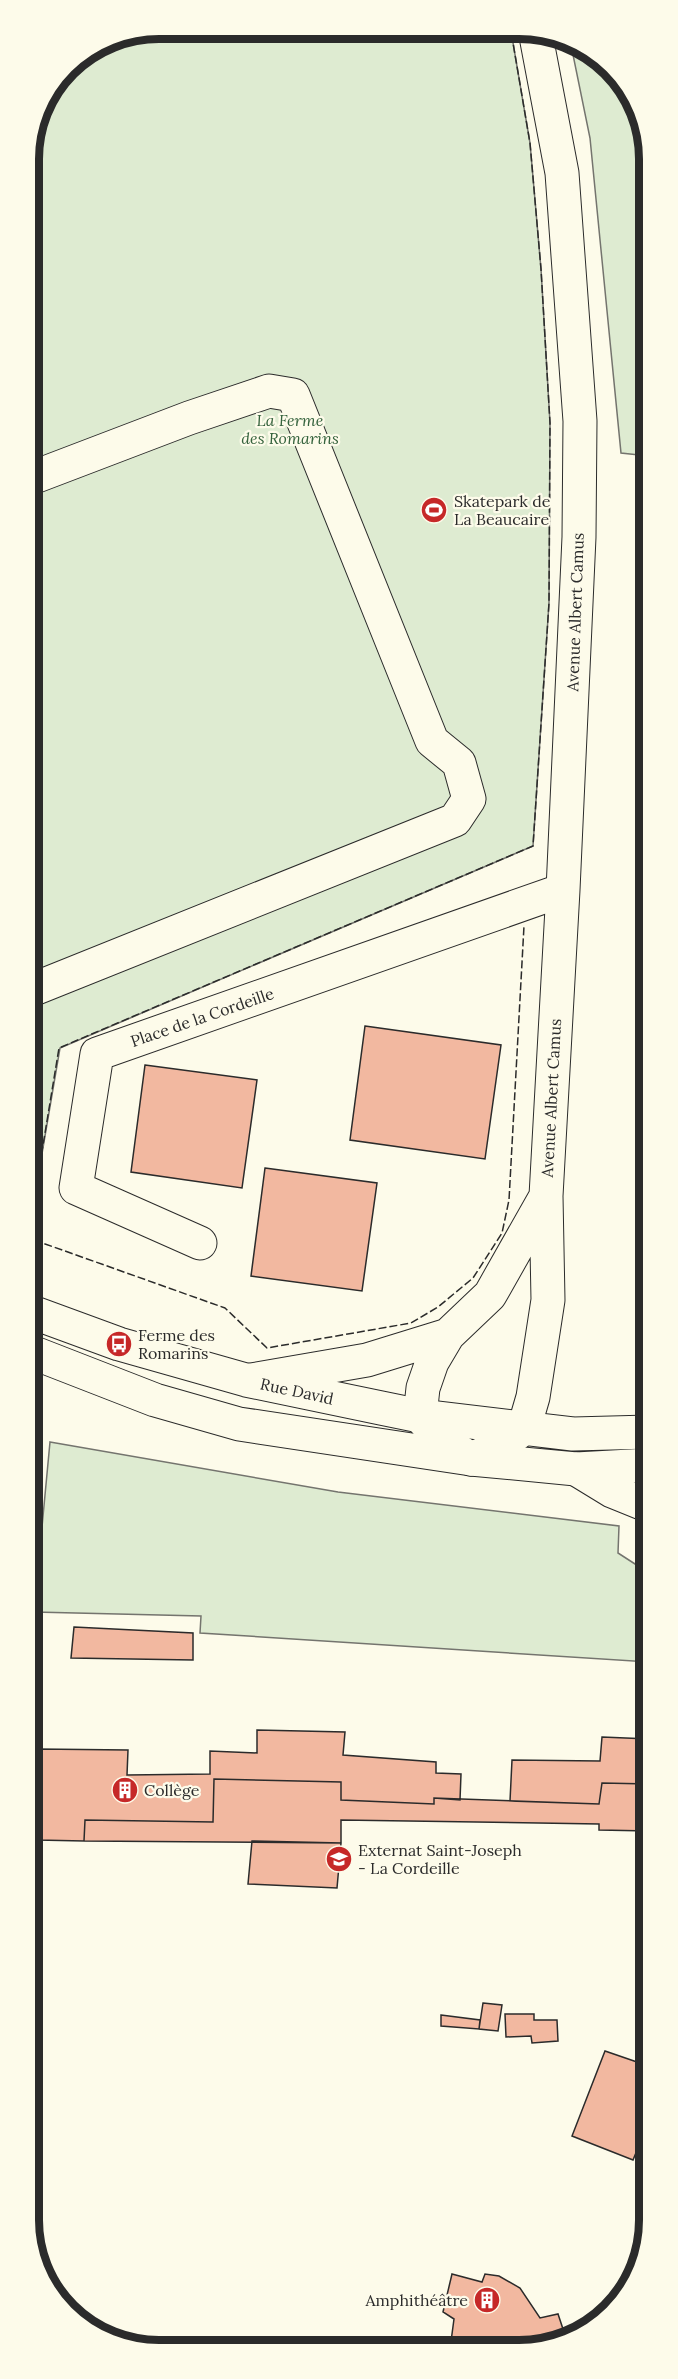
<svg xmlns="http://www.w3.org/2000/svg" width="678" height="2379" font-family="Lora,serif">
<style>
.green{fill:#deebd1;stroke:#74746e;stroke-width:1.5}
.building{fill:#f2b8a0;stroke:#2b2b2b;stroke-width:1.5}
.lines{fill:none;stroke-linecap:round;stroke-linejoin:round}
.minor-casing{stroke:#2b2b2b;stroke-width:35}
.major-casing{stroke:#2b2b2b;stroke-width:35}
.minor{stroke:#fdfbea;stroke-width:33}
.major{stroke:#fdfbea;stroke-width:33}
.fence{stroke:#2b2b2b;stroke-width:1.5;stroke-dasharray:8 3;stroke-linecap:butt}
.labels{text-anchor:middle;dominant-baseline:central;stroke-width:4.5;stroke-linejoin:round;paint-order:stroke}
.park-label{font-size:16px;font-style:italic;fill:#34623c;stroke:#fdfbea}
.poi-label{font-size:16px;fill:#2b2b2b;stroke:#fdfbea;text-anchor:start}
.street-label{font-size:16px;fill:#2b2b2b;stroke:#fdfbea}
.rim{fill:none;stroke:#2b2b2b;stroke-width:8}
</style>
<rect width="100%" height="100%" fill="#fdfbea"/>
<!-- green -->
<path class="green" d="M 159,29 L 511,31 L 530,143 L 541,269 L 550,423 L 549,603 L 533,846 L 60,1048 L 31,1218 L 34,1240 L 29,1263 L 29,151 L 42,102 L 67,66 L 109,38 Z
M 571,45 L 612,67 L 648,142 L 648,456 L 621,453 L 590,138 Z
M 50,1442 L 338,1492 L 619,1526 L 618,1553 L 649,1573 L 649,1662 L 200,1633 L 201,1616 L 34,1612 Z"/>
<!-- building -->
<path class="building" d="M 365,1026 L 501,1045 L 485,1159 L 350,1140 Z
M 145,1065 L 257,1080 L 242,1188 L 131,1172 Z
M 265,1168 L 377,1183 L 362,1291 L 251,1276 Z
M 74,1627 L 193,1633 L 193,1660 L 71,1658 Z
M 257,1730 L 345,1732 L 343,1755 L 436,1762 L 436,1773 L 461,1774 L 460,1800 L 434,1798 L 434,1804 L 341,1800 L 341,1782 L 214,1779 L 213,1822 L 85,1820 L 84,1841 L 37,1840 L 37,1749 L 128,1750 L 127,1775 L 210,1774 L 210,1751 L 257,1753 Z
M 602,1737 L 649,1739 L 649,1784 L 602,1783 L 599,1804 L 510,1801 L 512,1760 L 600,1761 Z
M 214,1779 L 341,1782 L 341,1800 L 434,1804 L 434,1798 L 599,1804 L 602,1783 L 649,1784 L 649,1831 L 599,1830 L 599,1824 L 341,1820 L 341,1843 L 84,1841 L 85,1820 L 213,1822 Z
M 252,1841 L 341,1843 L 337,1888 L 248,1884 Z
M 483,2003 L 502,2005 L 498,2031 L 479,2029 Z
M 505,2014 L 534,2014 L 534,2020 L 557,2020 L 558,2041 L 532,2043 L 531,2036 L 506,2037 Z
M 441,2015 L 480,2020 L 479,2029 L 441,2026 Z
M 649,2030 L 649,2121 L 633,2160 L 572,2136 L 605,2051 L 637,2062 Z
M 452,2274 L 482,2282 L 485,2274 L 499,2276 L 520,2288 L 540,2318 L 558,2314 L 566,2338 L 582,2333 L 577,2337 L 536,2349 L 450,2349 L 454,2319 L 443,2312 Z"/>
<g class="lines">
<defs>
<path id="minor" d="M 535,31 L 562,173 L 580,421 L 579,537 L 563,890 L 546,1196 L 548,1300 L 533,1397 L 524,1428 L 502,1445 L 471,1459 L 439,1438 L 420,1416 L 423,1388 L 432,1362 L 448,1335 L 490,1295 L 546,1196
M 29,479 L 189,418 L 269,391 L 293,395 L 432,741 L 459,763 L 469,799 L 455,820 L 29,991
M 200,1243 L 76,1188 L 97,1054 L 563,890
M 251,1380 L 367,1360 L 448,1335
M 576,1469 L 612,1491 L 649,1506"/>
<path id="major" d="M 29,1311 L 119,1344 L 246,1380 L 381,1408 L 420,1416 L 573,1434 L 649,1432
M 29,1351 L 155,1400 L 239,1424 L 471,1459 L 576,1469 L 649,1465"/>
</defs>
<!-- minor casing -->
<use href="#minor" class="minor-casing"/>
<!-- major casing -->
<use href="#major" class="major-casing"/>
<!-- minor -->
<use href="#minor" class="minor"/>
<!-- major -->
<use href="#major" class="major"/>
<!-- fence -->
<path class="fence" d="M 34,1240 L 225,1308 L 267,1348 L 411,1323 L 438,1307 L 473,1278 L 502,1233 L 509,1200 L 524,926
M 29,1263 L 34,1240 L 31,1218 L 59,1048 L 533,846 L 549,603 L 550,423 L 541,269 L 530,143 L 511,31"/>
</g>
<!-- icons -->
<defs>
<symbol id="stadium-disc" viewBox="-11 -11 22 22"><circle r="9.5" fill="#c62828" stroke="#fdfbea"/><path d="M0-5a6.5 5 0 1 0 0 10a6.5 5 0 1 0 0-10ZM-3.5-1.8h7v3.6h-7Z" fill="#fff"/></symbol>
<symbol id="bus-disc" viewBox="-11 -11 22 22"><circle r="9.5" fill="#c62828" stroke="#fdfbea"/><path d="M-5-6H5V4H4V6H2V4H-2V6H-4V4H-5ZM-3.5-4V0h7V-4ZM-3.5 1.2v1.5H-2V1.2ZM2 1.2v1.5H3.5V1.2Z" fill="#fff"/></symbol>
<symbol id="building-disc" viewBox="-11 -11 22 22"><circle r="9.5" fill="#c62828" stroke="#fdfbea"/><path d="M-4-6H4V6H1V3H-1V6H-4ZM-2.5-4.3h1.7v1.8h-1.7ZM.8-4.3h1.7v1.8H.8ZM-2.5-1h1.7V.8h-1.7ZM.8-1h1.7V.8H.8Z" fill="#fff"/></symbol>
<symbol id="school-disc" viewBox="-11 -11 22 22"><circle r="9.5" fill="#c62828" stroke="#fdfbea"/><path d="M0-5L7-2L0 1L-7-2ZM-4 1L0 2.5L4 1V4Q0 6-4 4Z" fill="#fff"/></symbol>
</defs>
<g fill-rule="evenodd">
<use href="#stadium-disc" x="419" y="495" width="30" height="30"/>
<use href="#bus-disc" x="104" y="1329" width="30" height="30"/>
<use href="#building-disc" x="110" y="1775" width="30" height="30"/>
<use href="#school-disc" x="324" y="1844" width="30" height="30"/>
<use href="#building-disc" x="472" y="2285" width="30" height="30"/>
</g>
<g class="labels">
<!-- park labels -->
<g class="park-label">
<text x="290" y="420">La Ferme<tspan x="290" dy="18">des Romarins</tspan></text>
</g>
<!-- poi labels -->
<g class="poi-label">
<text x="454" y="501">Skatepark de<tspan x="454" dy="18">La Beaucaire</tspan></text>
<text x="138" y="1335">Ferme des<tspan x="138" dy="18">Romarins</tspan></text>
<text x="144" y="1790">Collège</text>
<text x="358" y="1850">Externat Saint-Joseph<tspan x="358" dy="18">- La Cordeille</tspan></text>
<text x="468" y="2300" text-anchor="end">Amphithéâtre</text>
</g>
<!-- street labels -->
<g class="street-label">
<text transform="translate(575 612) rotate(-88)">Avenue Albert Camus</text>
<text transform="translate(202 1017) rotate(-19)">Place de la Cordeille</text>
<text transform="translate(551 1098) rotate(-87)">Avenue Albert Camus</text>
<text transform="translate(297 1391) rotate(12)">Rue David</text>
</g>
</g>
<!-- crop -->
<path d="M0 0H678V2379H0ZM159 39H519A120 120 0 0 1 639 159V2220A120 120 0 0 1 519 2340H159A120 120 0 0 1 39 2220V159A120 120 0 0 1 159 39Z" fill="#fdfbea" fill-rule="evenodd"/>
<path class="rim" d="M159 39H519A120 120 0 0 1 639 159V2220A120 120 0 0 1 519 2340H159A120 120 0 0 1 39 2220V159A120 120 0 0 1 159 39Z"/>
</svg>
